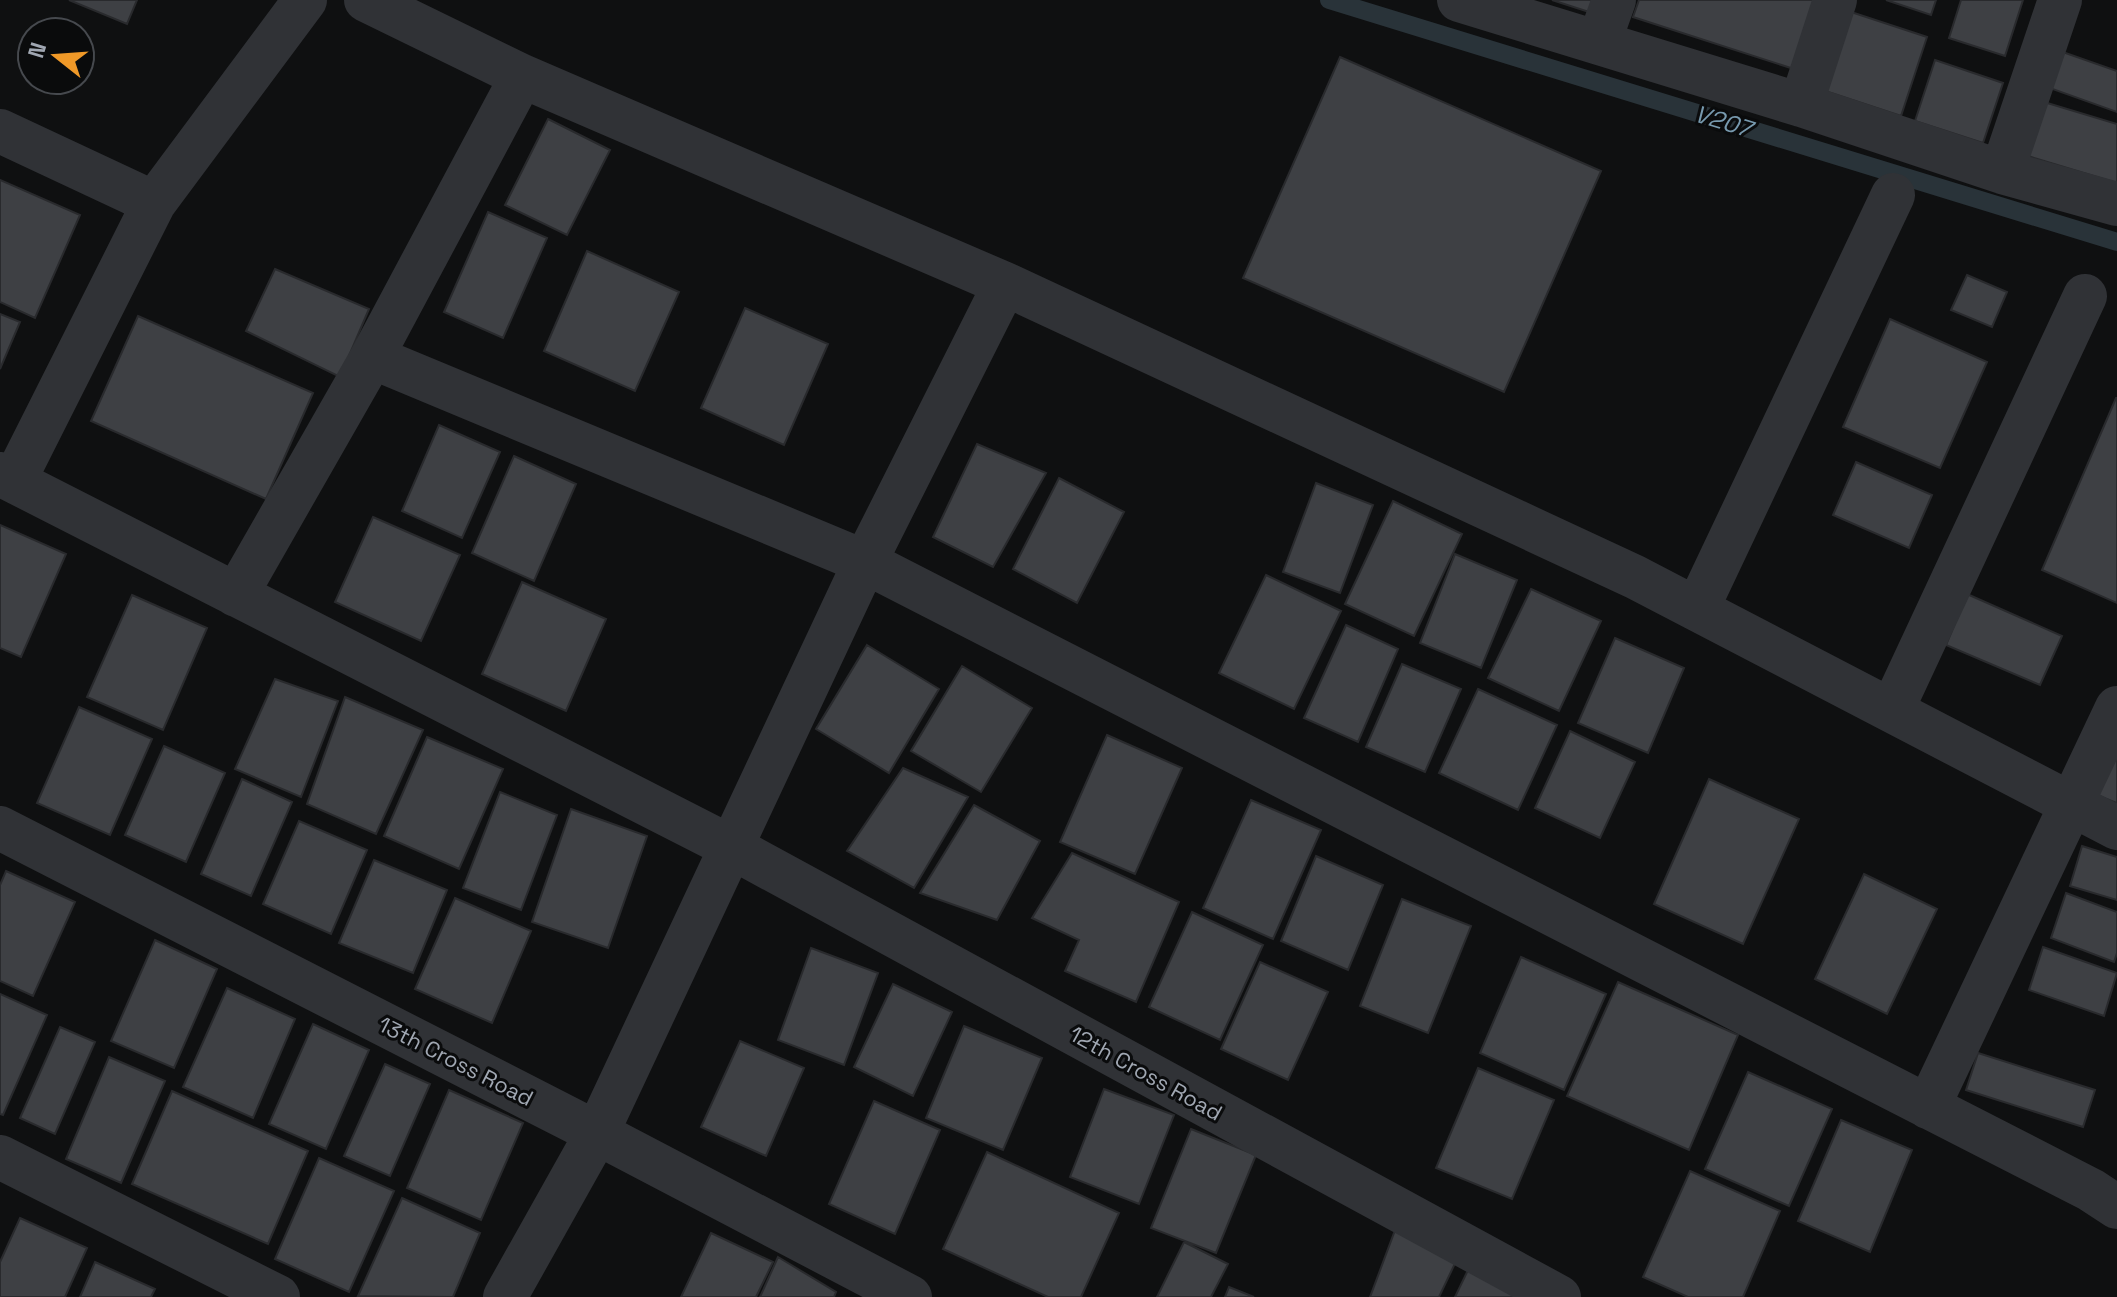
<svg xmlns="http://www.w3.org/2000/svg" width="2117" height="1297" font-family="'Space Grotesk',sans-serif">
<style>
.lines{fill:none;stroke-linecap:round;stroke-linejoin:round}
.stream{stroke:#293339;stroke-width:18}
.building{fill:#3e4044;stroke:#292a2d;stroke-width:2}
.minor{stroke:#303236;stroke-width:44}
.labels{text-anchor:middle;dominant-baseline:central;stroke-width:6;stroke-linejoin:round;paint-order:stroke}
.street-label{font-size:22px;fill:#a0a7b2;stroke:#0a0b0c}
.water-label{font-size:24px;font-style:italic;fill:#7799ae;stroke:#0a0b0c}
</style>
<rect width="100%" height="100%" fill="#0f1011"/>
<g class="lines">
<!-- stream -->
<path class="stream" d="M 1329,0 L 2117,242"/>
</g>
<!-- building -->
<path class="building" d="M 69,0 L 137,0 L 127,24 Z
M 1552,0 L 1593,0 L 1589,12 Z
M 1639,0 L 1823,0 L 1800,71 L 1633,17 Z
M 1886,0 L 1936,0 L 1931,15 Z
M 1961,0 L 2023,0 L 2005,56 L 1949,38 Z
M 1845,10 L 1927,37 L 1901,116 L 1819,89 Z
M 2057,50 L 2117,71 L 2117,112 L 2044,86 Z
M 1340,57 L 1601,171 L 1504,392 L 1243,278 Z
M 1935,60 L 2003,83 L 1983,143 L 1915,121 Z
M 2044,102 L 2117,124 L 2117,183 L 2028,156 Z
M 548,119 L 610,150 L 567,235 L 505,205 Z
M 0,180 L 80,215 L 35,318 L 0,302 Z
M 488,212 L 547,238 L 503,338 L 444,312 Z
M 587,251 L 679,292 L 635,391 L 544,351 Z
M 275,269 L 369,309 L 340,377 L 246,331 Z
M 1967,275 L 2007,292 L 1992,327 L 1951,310 Z
M 745,308 L 828,344 L 784,445 L 701,408 Z
M 0,314 L 20,322 L 0,369 Z
M 138,316 L 313,393 L 266,499 L 91,421 Z
M 1890,319 L 1987,362 L 1940,468 L 1843,427 Z
M 2116,398 L 2117,398 L 2117,603 L 2042,570 Z
M 439,425 L 500,452 L 462,538 L 402,511 Z
M 977,444 L 1046,473 L 993,567 L 933,537 Z
M 514,456 L 576,484 L 534,581 L 472,553 Z
M 1856,462 L 1932,495 L 1909,548 L 1833,515 Z
M 1059,478 L 1124,512 L 1077,603 L 1013,569 Z
M 1316,483 L 1373,505 L 1340,593 L 1283,572 Z
M 1393,501 L 1462,534 L 1414,636 L 1345,604 Z
M 373,517 L 460,555 L 421,641 L 335,602 Z
M 0,525 L 66,554 L 21,657 L 0,648 Z
M 1455,554 L 1517,580 L 1481,668 L 1420,643 Z
M 1266,575 L 1341,611 L 1294,709 L 1219,673 Z
M 522,582 L 606,619 L 566,711 L 482,674 Z
M 1531,589 L 1601,621 L 1559,711 L 1488,678 Z
M 1967,594 L 2062,636 L 2040,685 L 1946,645 Z
M 132,595 L 207,628 L 163,730 L 87,697 Z
M 1346,625 L 1398,649 L 1358,742 L 1304,718 Z
M 1615,638 L 1684,668 L 1648,753 L 1578,723 Z
M 867,645 L 939,689 L 889,773 L 816,729 Z
M 1402,664 L 1461,689 L 1425,772 L 1366,747 Z
M 962,666 L 1032,708 L 981,792 L 911,751 Z
M 275,679 L 338,701 L 301,797 L 235,769 Z
M 1478,689 L 1557,725 L 1518,810 L 1439,773 Z
M 345,697 L 423,730 L 376,834 L 307,804 Z
M 79,707 L 152,739 L 110,835 L 37,803 Z
M 1570,731 L 1635,762 L 1600,838 L 1535,808 Z
M 1107,735 L 1182,768 L 1135,874 L 1060,842 Z
M 427,737 L 503,769 L 459,869 L 384,836 Z
M 164,746 L 225,773 L 186,862 L 125,835 Z
M 2117,753 L 2117,803 L 2094,794 Z
M 903,768 L 968,797 L 914,888 L 847,851 Z
M 242,779 L 292,802 L 251,896 L 201,874 Z
M 1709,779 L 1799,819 L 1743,944 L 1654,904 Z
M 500,792 L 557,815 L 521,910 L 463,888 Z
M 1251,800 L 1321,830 L 1273,939 L 1203,908 Z
M 974,805 L 1040,841 L 997,920 L 920,893 Z
M 571,809 L 647,836 L 608,948 L 532,922 Z
M 299,821 L 367,850 L 331,934 L 263,904 Z
M 2082,846 L 2117,857 L 2117,900 L 2070,886 Z
M 1072,853 L 1179,902 L 1136,1002 L 1065,971 L 1079,940 L 1032,918 Z
M 1316,856 L 1383,885 L 1348,970 L 1281,941 Z
M 374,860 L 447,890 L 413,973 L 339,943 Z
M 6,871 L 75,902 L 33,996 L 0,981 L 0,885 Z
M 1864,874 L 1937,909 L 1887,1014 L 1815,979 Z
M 2066,893 L 2117,912 L 2117,953 L 2114,962 L 2051,938 Z
M 455,898 L 531,931 L 492,1023 L 415,989 Z
M 1402,899 L 1471,926 L 1428,1033 L 1360,1006 Z
M 1192,912 L 1263,945 L 1220,1040 L 1149,1007 Z
M 155,940 L 217,969 L 174,1068 L 111,1041 Z
M 2043,947 L 2117,973 L 2104,1016 L 2029,990 Z
M 811,948 L 878,973 L 844,1065 L 778,1040 Z
M 1521,957 L 1606,994 L 1564,1090 L 1480,1053 Z
M 1260,962 L 1328,992 L 1288,1080 L 1221,1049 Z
M 1618,982 L 1738,1035 L 1689,1150 L 1567,1096 Z
M 893,984 L 952,1012 L 913,1096 L 854,1067 Z
M 227,988 L 295,1019 L 253,1118 L 183,1087 Z
M 0,994 L 47,1015 L 3,1115 L 0,1114 Z
M 313,1024 L 369,1050 L 326,1149 L 269,1124 Z
M 964,1026 L 1042,1058 L 1003,1150 L 926,1118 Z
M 60,1027 L 95,1042 L 55,1134 L 20,1118 Z
M 740,1041 L 804,1068 L 766,1156 L 701,1127 Z
M 1978,1053 L 2095,1090 L 2083,1127 L 1966,1090 Z
M 109,1057 L 165,1081 L 121,1183 L 66,1159 Z
M 385,1064 L 430,1084 L 390,1176 L 344,1156 Z
M 1478,1068 L 1554,1100 L 1512,1199 L 1436,1168 Z
M 1748,1072 L 1832,1109 L 1789,1206 L 1705,1169 Z
M 1104,1089 L 1174,1115 L 1139,1204 L 1070,1177 Z
M 449,1090 L 523,1123 L 481,1220 L 407,1188 Z
M 172,1091 L 308,1151 L 268,1244 L 132,1184 Z
M 874,1101 L 940,1130 L 895,1234 L 829,1204 Z
M 1841,1120 L 1912,1150 L 1870,1252 L 1798,1221 Z
M 1191,1129 L 1256,1155 L 1216,1253 L 1151,1228 Z
M 987,1152 L 1119,1213 L 1081,1297 L 1048,1297 L 943,1249 Z
M 319,1158 L 394,1191 L 349,1292 L 275,1259 Z
M 1690,1171 L 1780,1211 L 1743,1297 L 1688,1297 L 1643,1277 Z
M 402,1198 L 480,1233 L 453,1297 L 358,1296 Z
M 20,1218 L 87,1248 L 65,1297 L 0,1297 L 0,1262 Z
M 1397,1225 L 1459,1255 L 1439,1297 L 1370,1297 Z
M 711,1233 L 773,1262 L 756,1297 L 681,1297 Z
M 1184,1242 L 1228,1264 L 1211,1297 L 1157,1297 Z
M 778,1257 L 836,1292 L 834,1297 L 760,1297 Z
M 95,1262 L 155,1289 L 151,1297 L 80,1297 Z
M 1469,1268 L 1530,1297 L 1455,1297 Z
M 1229,1287 L 1254,1297 L 1225,1297 Z"/>
<g class="lines">
<!-- minor -->
<path class="minor" d="M 366,0 L 522,76 L 1005,284 L 1635,577 L 2117,828
M 1459,0 L 1801,105 L 2002,172 L 2117,204
M 1599,42 L 1614,0
M 1801,105 L 1835,0
M 0,131 L 154,203
M 2002,172 L 2060,0
M 372,357 L 522,76
M 0,474 L 733,848 L 1559,1297
M 14,481 L 154,203 L 305,0
M 236,595 L 372,357 L 865,562 L 2091,1190 L 2117,1207
M 1697,609 L 1893,195
M 1892,710 L 2085,296
M 0,828 L 597,1133 L 910,1297
M 1928,1107 L 2117,708
M 0,1157 L 278,1297
M 505,1297 L 597,1133 L 865,562 L 1005,284"/>
</g>
<g class="labels">
<!-- street labels -->
<g class="street-label">
<text transform="translate(456 1061) rotate(27)">13th Cross Road</text>
<text transform="translate(1146 1073) rotate(29)">12th Cross Road</text>
</g>
<!-- water labels -->
<g class="water-label">
<text transform="translate(1723 121) rotate(17)">V207</text>
</g>
</g>
<!-- north arrow -->
<g transform="translate(56 56) rotate(287)"><circle r="38" fill="#0a0b0c" stroke="#46494e" stroke-width="2"/>
<path d="M0-6L14 30L0 20L-14 30Z" fill="#f09928"/>
<text y="-12" font-size="22" font-weight="bold" text-anchor="middle" fill="#a0a7b2">N</text>
</g>
</svg>
